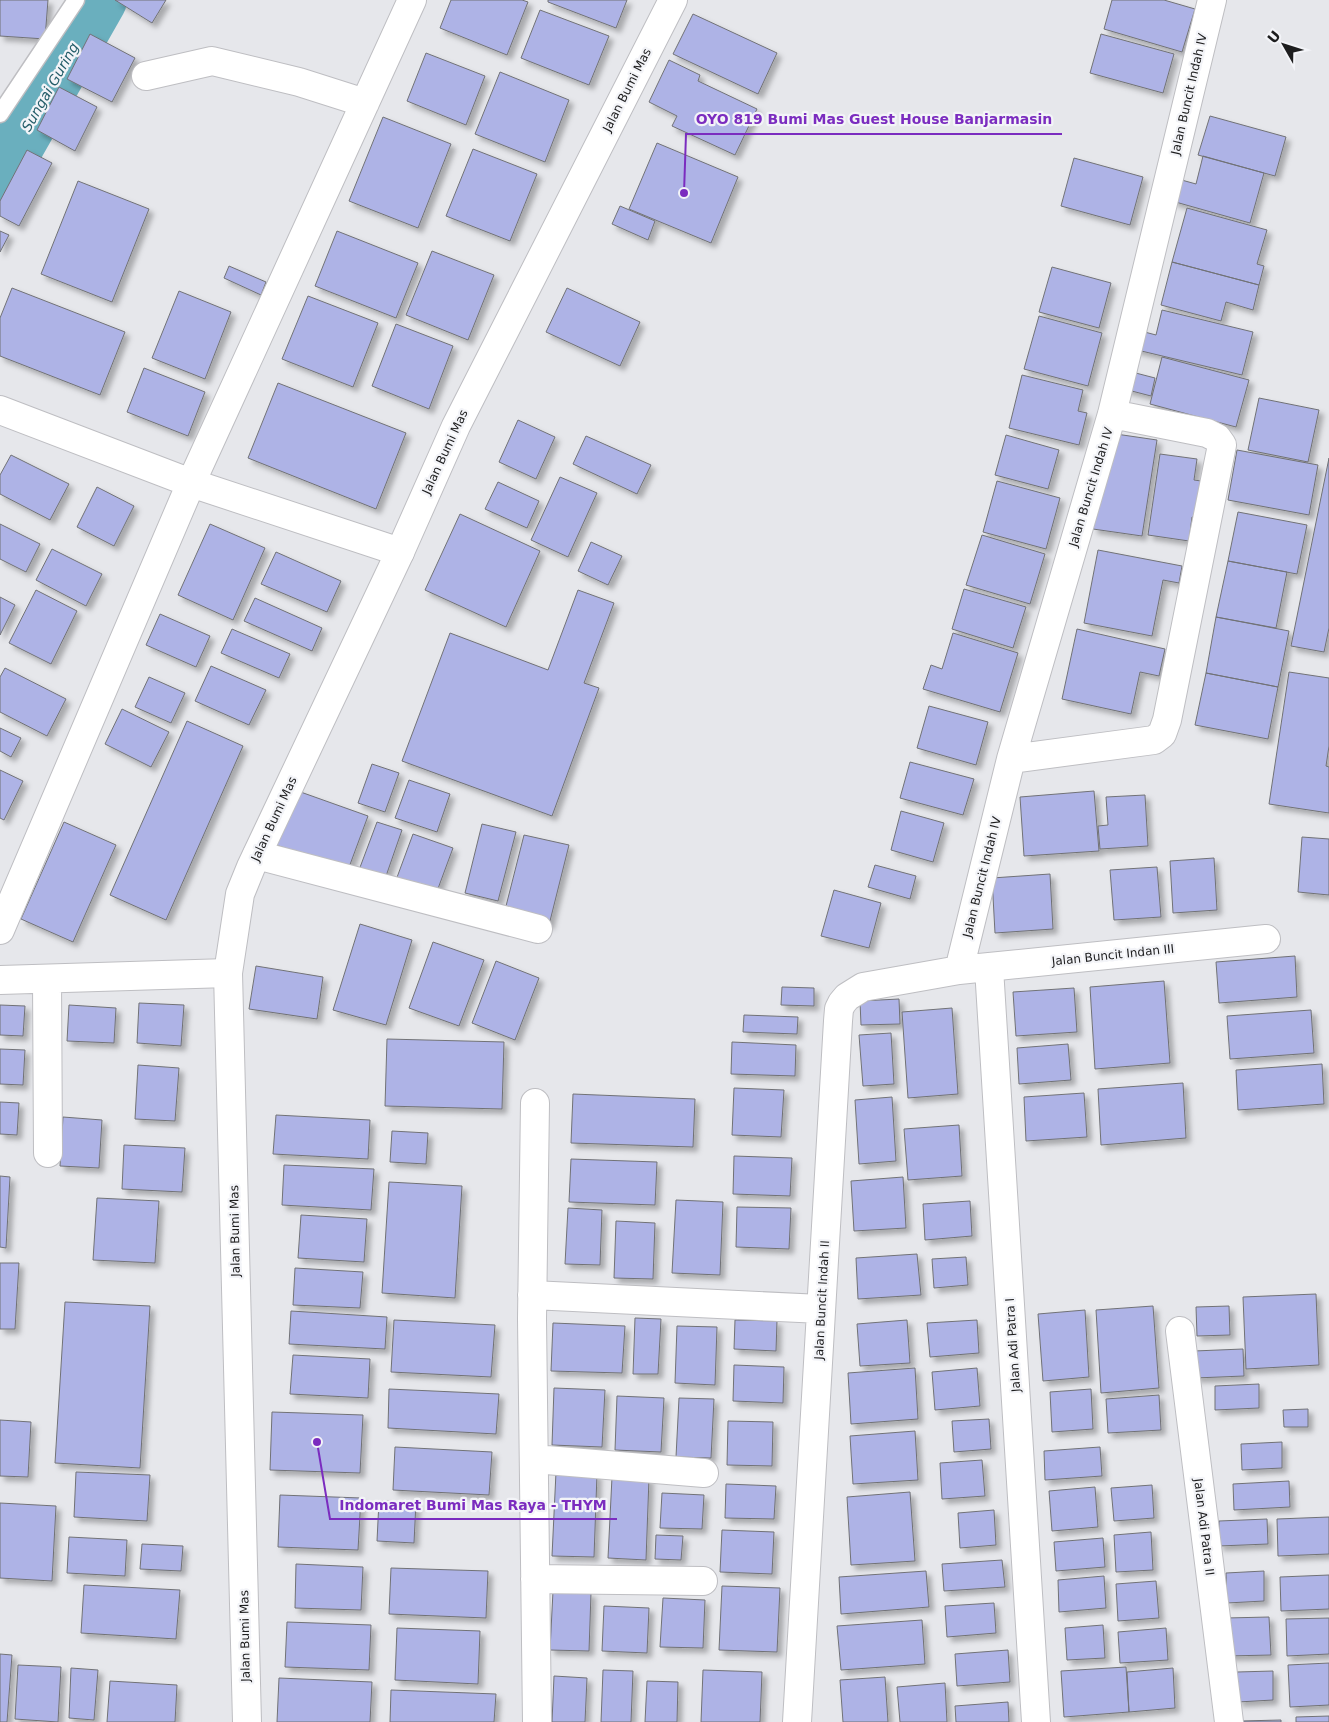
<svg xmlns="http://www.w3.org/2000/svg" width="1329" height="1722" font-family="'DejaVu Sans',sans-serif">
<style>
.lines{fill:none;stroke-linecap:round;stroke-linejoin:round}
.river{stroke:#6aafbe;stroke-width:56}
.building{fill:#aeb3e6;stroke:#717276;filter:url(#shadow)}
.service-casing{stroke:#bebec2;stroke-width:19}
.minor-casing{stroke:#bebec2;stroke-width:30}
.tertiary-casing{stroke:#bebec2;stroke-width:30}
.service{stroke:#fff;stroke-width:16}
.minor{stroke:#fff;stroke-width:28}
.tertiary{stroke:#fff;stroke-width:28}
.labels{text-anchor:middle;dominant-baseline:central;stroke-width:4.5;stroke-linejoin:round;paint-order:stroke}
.street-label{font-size:12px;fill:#1d1d1e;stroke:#f3f4f8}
.water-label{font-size:14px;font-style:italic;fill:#245d69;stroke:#f3f4f8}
.leader{fill:none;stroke:#7b2cbf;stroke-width:2}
.callout-dot{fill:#7b2cbf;stroke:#f3f4f8;stroke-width:2}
.callout-label{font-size:14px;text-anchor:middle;font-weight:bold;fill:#7b2cbf;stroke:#f3f4f8;stroke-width:4.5;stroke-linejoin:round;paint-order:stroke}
</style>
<defs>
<filter id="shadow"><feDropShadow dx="4.5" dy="4.5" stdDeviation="2.5" flood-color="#0004"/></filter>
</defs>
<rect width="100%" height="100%" fill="#e6e7eb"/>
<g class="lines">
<!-- river -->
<path class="river" d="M 0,174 L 99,0"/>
</g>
<!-- building -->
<path class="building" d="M 0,0 L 48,0 L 45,39 L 0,36 Z
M 115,0 L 166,0 L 152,23 Z
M 451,0 L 522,0 L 528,2 L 507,55 L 440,28 Z
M 548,0 L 627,0 L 616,28 L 548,2 Z
M 1112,0 L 1164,0 L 1195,9 L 1182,52 L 1104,29 Z
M 540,10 L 609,36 L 589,85 L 521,58 Z
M 693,14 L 777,53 L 758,94 L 673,54 Z
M 90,34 L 135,58 L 112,102 L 67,79 Z
M 1101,34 L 1174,54 L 1163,93 L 1090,73 Z
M 426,53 L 485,76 L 466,125 L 407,101 Z
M 669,60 L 700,75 L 698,81 L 757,109 L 735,155 L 672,126 L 677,116 L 649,102 Z
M 500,72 L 569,100 L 545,162 L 475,134 Z
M 59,87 L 97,107 L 75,151 L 37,130 Z
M 1210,116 L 1286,137 L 1275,176 L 1198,155 Z
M 383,117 L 451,144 L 418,228 L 349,201 Z
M 657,143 L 738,177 L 711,243 L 629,209 Z
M 473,149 L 537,174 L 510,241 L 446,216 Z
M 27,150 L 52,163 L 19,226 L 0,216 L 0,201 Z
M 1203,156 L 1264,173 L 1250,223 L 1172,201 L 1178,179 L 1196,184 Z
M 1074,158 L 1143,177 L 1130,225 L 1061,206 Z
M 78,181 L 149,209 L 112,302 L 41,274 Z
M 620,206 L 655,221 L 648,240 L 612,224 Z
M 1187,208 L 1267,230 L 1257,264 L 1264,266 L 1259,285 L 1172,262 Z
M 0,231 L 9,235 L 0,252 Z
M 337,231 L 418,263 L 396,318 L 315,286 Z
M 432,251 L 494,275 L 468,340 L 406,315 Z
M 1172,262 L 1259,285 L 1253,310 L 1226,302 L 1221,321 L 1161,305 Z
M 229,266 L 266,282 L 261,295 L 224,278 Z
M 1052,267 L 1111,283 L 1099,328 L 1039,312 Z
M 12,288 L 125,332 L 100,395 L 0,356 L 0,318 Z
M 567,288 L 640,322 L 620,366 L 546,332 Z
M 179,291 L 231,312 L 205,379 L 152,358 Z
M 308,296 L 378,323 L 353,387 L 282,359 Z
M 1162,310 L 1253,332 L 1242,375 L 1133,349 L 1137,330 L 1156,335 Z
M 1039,316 L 1102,333 L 1088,386 L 1024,369 Z
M 396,324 L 453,346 L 429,409 L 372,386 Z
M 1162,357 L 1249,380 L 1236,427 L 1150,404 Z
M 144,368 L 205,392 L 188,436 L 127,412 Z
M 1128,371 L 1155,378 L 1151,396 L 1124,389 Z
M 1022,375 L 1083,390 L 1078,411 L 1087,413 L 1079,445 L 1009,428 Z
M 278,383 L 406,433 L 376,509 L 248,458 Z
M 1259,398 L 1319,410 L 1308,462 L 1248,450 Z
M 518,420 L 555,437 L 536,479 L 499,462 Z
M 1109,433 L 1157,440 L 1142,536 L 1093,529 Z
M 1006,435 L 1059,450 L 1048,489 L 995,475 Z
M 586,436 L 651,465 L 637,494 L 573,464 Z
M 1237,450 L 1318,465 L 1309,515 L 1228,500 Z
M 1160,454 L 1197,459 L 1194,480 L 1208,482 L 1203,518 L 1192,517 L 1189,541 L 1148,535 Z
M 11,455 L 69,484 L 50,520 L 0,494 L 0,475 Z
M 1329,458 L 1329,628 L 1324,652 L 1291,646 Z
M 560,477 L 597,493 L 568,557 L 531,540 Z
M 997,481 L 1060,498 L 1046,549 L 983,532 Z
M 498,482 L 539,501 L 527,528 L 485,509 Z
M 97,487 L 134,506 L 114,546 L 77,527 Z
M 1238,512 L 1307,525 L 1297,574 L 1228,561 Z
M 460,514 L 540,551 L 506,627 L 425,590 Z
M 0,524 L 40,544 L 26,572 L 0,559 Z
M 210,524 L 265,548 L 233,620 L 178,595 Z
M 982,535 L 1045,554 L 1030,604 L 966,585 Z
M 591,542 L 622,556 L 608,585 L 578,571 Z
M 52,549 L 102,574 L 86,606 L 36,580 Z
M 1098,550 L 1182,566 L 1179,583 L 1163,580 L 1152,636 L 1084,623 Z
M 276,552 L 341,581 L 327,612 L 261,584 Z
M 1228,561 L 1287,572 L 1276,628 L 1216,617 Z
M 964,589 L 1026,607 L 1013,648 L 952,629 Z
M 36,590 L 77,611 L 51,664 L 9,643 Z
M 578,590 L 614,603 L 584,683 L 599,688 L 552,816 L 402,761 L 450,633 L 548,670 Z
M 0,597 L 15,605 L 0,635 Z
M 255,598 L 322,628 L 312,651 L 244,621 Z
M 160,614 L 210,636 L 196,667 L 146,645 Z
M 1216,617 L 1289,631 L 1278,687 L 1206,673 Z
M 232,629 L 290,654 L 279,678 L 221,653 Z
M 1077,629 L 1165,649 L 1159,676 L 1140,672 L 1131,714 L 1062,699 Z
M 953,633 L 1018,653 L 1000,712 L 923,689 L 931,665 L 942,669 Z
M 211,666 L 266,690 L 249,725 L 195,701 Z
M 5,668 L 66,699 L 47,736 L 0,712 L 0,677 Z
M 1289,672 L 1329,678 L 1329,746 L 1326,766 L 1329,767 L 1329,813 L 1269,804 Z
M 1206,673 L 1278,687 L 1268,739 L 1195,725 Z
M 149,677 L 185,693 L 171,723 L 135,707 Z
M 929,706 L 988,722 L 976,765 L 917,748 Z
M 122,709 L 169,732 L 151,767 L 105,744 Z
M 187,721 L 243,746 L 166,920 L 110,895 Z
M 0,728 L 21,738 L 11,757 L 0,751 Z
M 910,762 L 974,779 L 963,815 L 900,798 Z
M 372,764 L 399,773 L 385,812 L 358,803 Z
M 0,770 L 23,781 L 4,820 L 0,818 Z
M 409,780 L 450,794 L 437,832 L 395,818 Z
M 295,790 L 368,816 L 348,870 L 276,845 Z
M 1094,791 L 1099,851 L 1024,856 L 1020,797 Z
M 1145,795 L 1148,846 L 1100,849 L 1098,826 L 1108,825 L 1106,797 Z
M 901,811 L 944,823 L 933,862 L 891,850 Z
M 64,822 L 116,845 L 73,942 L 21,919 Z
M 377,822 L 402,830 L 385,879 L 359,870 Z
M 482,824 L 516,832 L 498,901 L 465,893 Z
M 413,834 L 453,848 L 436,894 L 396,880 Z
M 524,835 L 569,845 L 549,925 L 504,914 Z
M 1302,837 L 1329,839 L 1329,895 L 1298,892 Z
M 1214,858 L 1217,910 L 1173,913 L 1170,861 Z
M 875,865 L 916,876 L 910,899 L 868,887 Z
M 1157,867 L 1161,917 L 1114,920 L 1110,870 Z
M 1050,874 L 1053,929 L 995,933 L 992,878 Z
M 834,890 L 881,903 L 869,948 L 821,936 Z
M 360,924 L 412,940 L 386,1025 L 333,1010 Z
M 433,942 L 484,960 L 459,1026 L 409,1008 Z
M 1295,956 L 1297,997 L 1219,1003 L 1216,962 Z
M 496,961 L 539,978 L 515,1040 L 472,1023 Z
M 256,966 L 323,977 L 317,1019 L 249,1009 Z
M 1164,981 L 1170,1063 L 1095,1069 L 1090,987 Z
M 782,987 L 814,988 L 814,1006 L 781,1005 Z
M 1074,988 L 1077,1032 L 1016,1036 L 1013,992 Z
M 899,999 L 900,1024 L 861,1025 L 860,1001 Z
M 139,1003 L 184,1005 L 181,1046 L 137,1043 Z
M 0,1005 L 25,1006 L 23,1036 L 0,1035 Z
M 69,1005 L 116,1008 L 114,1043 L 67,1041 Z
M 952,1008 L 958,1094 L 908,1098 L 902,1012 Z
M 1311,1010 L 1314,1053 L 1230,1059 L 1227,1016 Z
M 744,1015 L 798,1017 L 797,1034 L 743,1032 Z
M 891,1033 L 894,1084 L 863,1086 L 859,1035 Z
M 387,1039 L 504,1042 L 502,1109 L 385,1106 Z
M 732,1042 L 796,1045 L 795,1076 L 731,1074 Z
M 1068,1044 L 1071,1080 L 1019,1084 L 1017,1048 Z
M 0,1049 L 25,1050 L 23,1085 L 0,1084 Z
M 1322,1064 L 1324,1104 L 1238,1110 L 1236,1070 Z
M 138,1065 L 179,1068 L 175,1121 L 135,1119 Z
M 1183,1083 L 1186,1138 L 1101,1145 L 1098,1089 Z
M 734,1088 L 784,1090 L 781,1137 L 732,1135 Z
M 1084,1093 L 1087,1137 L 1026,1141 L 1024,1097 Z
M 573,1094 L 695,1099 L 693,1147 L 571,1143 Z
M 892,1097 L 896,1161 L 859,1164 L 855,1100 Z
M 0,1102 L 19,1103 L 17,1135 L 0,1134 Z
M 276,1115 L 370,1120 L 368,1159 L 273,1154 Z
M 63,1117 L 102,1120 L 99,1168 L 60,1166 Z
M 959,1125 L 962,1176 L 908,1180 L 904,1129 Z
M 392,1131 L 428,1133 L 426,1164 L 390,1162 Z
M 124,1145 L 185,1148 L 182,1192 L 122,1189 Z
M 734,1156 L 792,1158 L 790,1196 L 733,1194 Z
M 571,1159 L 657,1162 L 655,1205 L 569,1202 Z
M 284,1165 L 374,1169 L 371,1210 L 282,1205 Z
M 0,1176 L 10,1177 L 6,1248 L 0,1247 Z
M 903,1177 L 906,1228 L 854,1231 L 851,1181 Z
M 389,1182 L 462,1186 L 455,1298 L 382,1293 Z
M 97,1198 L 159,1201 L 155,1263 L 93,1260 Z
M 676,1200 L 723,1202 L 720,1275 L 672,1273 Z
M 970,1201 L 972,1236 L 925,1240 L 923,1204 Z
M 737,1207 L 791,1208 L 789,1249 L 736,1247 Z
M 568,1208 L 602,1210 L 600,1265 L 565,1264 Z
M 301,1215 L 367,1219 L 364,1262 L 298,1258 Z
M 616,1221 L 655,1223 L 653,1279 L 614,1278 Z
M 917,1254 L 921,1295 L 858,1299 L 856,1258 Z
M 966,1257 L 968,1285 L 934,1288 L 932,1259 Z
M 0,1263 L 19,1263 L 15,1329 L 0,1329 Z
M 295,1268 L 363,1272 L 360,1308 L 293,1305 Z
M 1316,1294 L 1319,1365 L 1246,1369 L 1243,1297 Z
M 65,1302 L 150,1306 L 140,1468 L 55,1463 Z
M 1153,1306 L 1159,1388 L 1101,1393 L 1096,1310 Z
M 1229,1306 L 1230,1335 L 1197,1336 L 1196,1307 Z
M 1085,1310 L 1089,1377 L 1043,1381 L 1038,1314 Z
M 291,1311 L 387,1317 L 385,1349 L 289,1344 Z
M 635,1318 L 661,1319 L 658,1374 L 633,1374 Z
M 394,1320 L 495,1325 L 491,1377 L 391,1372 Z
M 735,1320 L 777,1321 L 776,1351 L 734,1349 Z
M 907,1320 L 910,1363 L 860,1366 L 857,1324 Z
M 977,1320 L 979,1353 L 930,1357 L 927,1323 Z
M 553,1323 L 625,1326 L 622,1373 L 551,1371 Z
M 677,1326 L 717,1327 L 715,1385 L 675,1383 Z
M 1243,1349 L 1244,1376 L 1195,1378 L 1194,1351 Z
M 293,1355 L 370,1359 L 368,1398 L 290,1394 Z
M 734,1365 L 784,1367 L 783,1403 L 733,1401 Z
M 915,1368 L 918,1419 L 851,1424 L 848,1373 Z
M 977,1368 L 980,1406 L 935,1410 L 932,1372 Z
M 1259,1384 L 1259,1408 L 1215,1410 L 1215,1386 Z
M 554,1388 L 605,1390 L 602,1447 L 552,1445 Z
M 389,1389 L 499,1394 L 496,1434 L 388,1428 Z
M 1091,1389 L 1093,1429 L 1052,1432 L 1050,1392 Z
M 1159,1395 L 1161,1430 L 1108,1433 L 1106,1399 Z
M 617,1396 L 664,1398 L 661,1452 L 615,1450 Z
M 679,1398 L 714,1399 L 711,1458 L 676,1457 Z
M 1308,1409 L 1308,1427 L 1284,1427 L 1283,1410 Z
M 272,1412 L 363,1415 L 360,1473 L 270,1470 Z
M 989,1419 L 991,1449 L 954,1452 L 952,1421 Z
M 0,1420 L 31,1422 L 28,1477 L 0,1476 Z
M 728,1421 L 773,1422 L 772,1466 L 727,1465 Z
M 915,1431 L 918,1480 L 853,1484 L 850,1436 Z
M 1282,1442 L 1282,1468 L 1242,1470 L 1241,1444 Z
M 395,1447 L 492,1452 L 489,1495 L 393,1490 Z
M 1100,1447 L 1102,1476 L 1045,1480 L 1044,1451 Z
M 982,1460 L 985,1496 L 942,1499 L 940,1463 Z
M 76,1472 L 150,1475 L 147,1521 L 74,1517 Z
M 556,1472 L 597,1474 L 594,1557 L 552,1556 Z
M 612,1477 L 649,1478 L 646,1560 L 608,1558 Z
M 1289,1481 L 1290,1507 L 1234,1510 L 1233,1484 Z
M 726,1484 L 776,1486 L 774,1519 L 725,1518 Z
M 1152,1485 L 1154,1518 L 1114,1521 L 1111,1488 Z
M 1095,1487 L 1098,1527 L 1052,1531 L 1049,1491 Z
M 910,1492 L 915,1561 L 851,1565 L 847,1497 Z
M 662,1493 L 704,1495 L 702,1529 L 660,1528 Z
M 280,1495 L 361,1498 L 358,1550 L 278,1547 Z
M 379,1501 L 416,1502 L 414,1543 L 377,1541 Z
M 0,1503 L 56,1506 L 52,1581 L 0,1578 Z
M 994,1510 L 996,1545 L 960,1548 L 958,1513 Z
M 1329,1517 L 1329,1554 L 1278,1556 L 1277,1519 Z
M 1267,1519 L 1268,1544 L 1219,1546 L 1219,1521 Z
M 722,1530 L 774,1532 L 772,1574 L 720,1572 Z
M 1151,1532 L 1153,1570 L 1116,1572 L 1114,1535 Z
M 656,1535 L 683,1536 L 681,1560 L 655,1559 Z
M 69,1537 L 127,1540 L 125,1576 L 67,1573 Z
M 1103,1538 L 1105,1567 L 1056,1571 L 1054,1542 Z
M 142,1544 L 183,1546 L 181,1571 L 140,1569 Z
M 1002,1560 L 1005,1587 L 944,1591 L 942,1564 Z
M 296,1564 L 363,1567 L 361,1610 L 295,1608 Z
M 391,1568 L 488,1571 L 486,1618 L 389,1614 Z
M 926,1571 L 929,1607 L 841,1614 L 839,1577 Z
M 1264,1571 L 1264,1601 L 1227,1603 L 1226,1573 Z
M 1329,1575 L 1329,1609 L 1281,1611 L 1280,1577 Z
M 1104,1576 L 1106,1608 L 1059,1612 L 1058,1580 Z
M 1156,1581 L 1159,1618 L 1118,1621 L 1116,1584 Z
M 84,1585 L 180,1590 L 176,1639 L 81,1633 Z
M 722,1586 L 780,1588 L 777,1652 L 719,1650 Z
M 553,1591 L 591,1593 L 589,1651 L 550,1650 Z
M 663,1598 L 705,1600 L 703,1648 L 660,1647 Z
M 994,1603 L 996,1633 L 947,1637 L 945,1606 Z
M 604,1606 L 649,1608 L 647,1653 L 602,1651 Z
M 1269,1617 L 1271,1655 L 1227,1656 L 1226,1618 Z
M 1329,1618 L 1329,1654 L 1287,1656 L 1286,1619 Z
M 922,1620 L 925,1664 L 841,1670 L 837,1626 Z
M 287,1622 L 371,1625 L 369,1670 L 285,1667 Z
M 1103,1625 L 1105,1658 L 1067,1660 L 1065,1628 Z
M 397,1628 L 480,1631 L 478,1684 L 395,1680 Z
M 1166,1628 L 1168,1660 L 1120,1663 L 1118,1632 Z
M 1008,1650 L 1010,1682 L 957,1686 L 955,1654 Z
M 0,1654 L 12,1655 L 7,1722 L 0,1722 Z
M 1329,1663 L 1329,1705 L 1290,1707 L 1288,1665 Z
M 18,1665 L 61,1667 L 58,1722 L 15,1719 Z
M 1126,1667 L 1129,1712 L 1064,1717 L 1061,1671 Z
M 71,1668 L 98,1670 L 94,1720 L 69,1718 Z
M 1173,1668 L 1175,1708 L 1129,1712 L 1127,1672 Z
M 603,1670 L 633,1671 L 631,1722 L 601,1722 Z
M 703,1670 L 762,1672 L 760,1722 L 701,1722 Z
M 1273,1671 L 1273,1700 L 1238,1702 L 1237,1672 Z
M 554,1676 L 587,1678 L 585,1722 L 552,1722 Z
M 885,1677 L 888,1722 L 843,1722 L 840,1680 Z
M 279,1678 L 372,1682 L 370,1722 L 277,1722 Z
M 110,1681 L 177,1685 L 175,1722 L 107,1722 Z
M 647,1681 L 678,1682 L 677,1722 L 645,1722 Z
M 945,1683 L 947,1722 L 900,1722 L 897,1687 Z
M 391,1690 L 496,1694 L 494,1722 L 390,1722 Z
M 1008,1702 L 1009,1722 L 956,1722 L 955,1706 Z
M 1329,1716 L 1329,1722 L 1296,1722 L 1296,1717 Z
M 1281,1720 L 1281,1722 L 1241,1722 L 1241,1721 Z"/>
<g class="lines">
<defs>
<path id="service" d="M 0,114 L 76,0"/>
<path id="minor" d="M 146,76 L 212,61 L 299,82 L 365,103
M 0,410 L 191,483 L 400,552
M 1011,759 L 1154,740 L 1162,734 L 1167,720 L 1222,445 L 1217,438 L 1207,433 L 1112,414
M 257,855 L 538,929
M 0,930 L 191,483 L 412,0
M 989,968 L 1036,1722
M 959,970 L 1011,759 L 1112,414 L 1212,0
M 47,979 L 48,1153
M 0,980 L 228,973
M 535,1103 L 532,1319 L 537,1722
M 532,1295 L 821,1309
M 1180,1331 L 1229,1722
M 534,1459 L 704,1473
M 535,1579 L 703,1581
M 797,1722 L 838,1021 L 839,1009 L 842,1003 L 847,997 L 863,987 L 959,970 L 1266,939"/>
<path id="tertiary" d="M 247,1722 L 228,973 L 240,894 L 251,867 L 400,552 L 456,426 L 673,0"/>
</defs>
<!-- service casing -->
<use href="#service" class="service-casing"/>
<!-- minor casing -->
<use href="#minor" class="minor-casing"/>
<!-- tertiary casing -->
<use href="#tertiary" class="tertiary-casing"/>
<!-- service -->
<use href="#service" class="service"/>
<!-- minor -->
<use href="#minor" class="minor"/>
<!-- tertiary -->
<use href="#tertiary" class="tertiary"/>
</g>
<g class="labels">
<!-- street labels -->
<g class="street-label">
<text transform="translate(627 90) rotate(-63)">Jalan Bumi Mas</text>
<text transform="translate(1189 94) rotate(-77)">Jalan Buncit Indah IV</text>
<text transform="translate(445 452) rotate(-65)">Jalan Bumi Mas</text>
<text transform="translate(1091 487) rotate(-73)">Jalan Buncit Indah IV</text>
<text transform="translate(274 819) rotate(-65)">Jalan Bumi Mas</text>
<text transform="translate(982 877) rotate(-76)">Jalan Buncit Indah IV</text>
<text transform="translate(1113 955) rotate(-6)">Jalan Buncit Indan III</text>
<text transform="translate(235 1231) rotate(-91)">Jalan Bumi Mas</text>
<text transform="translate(822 1300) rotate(-87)">Jalan Buncit Indah II</text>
<text transform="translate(1013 1345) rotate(-94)">Jalan Adi Patra I</text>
<text transform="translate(1204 1527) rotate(83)">Jalan Adi Patra II</text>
<text transform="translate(245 1636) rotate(-91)">Jalan Bumi Mas</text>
</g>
<!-- water labels -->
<g class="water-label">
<text transform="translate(50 87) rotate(-60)">Sungai Guring</text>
</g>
</g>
<!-- callouts -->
<path class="leader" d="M684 193L686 134H1062M317 1442L330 1519H617"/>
<g class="callout-dot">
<circle cx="684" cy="193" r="5"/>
<circle cx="317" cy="1442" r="5"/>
</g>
<g class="callout-label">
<text x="874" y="124">OYO 819 Bumi Mas Guest House Banjarmasin</text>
<text x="473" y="1510">Indomaret Bumi Mas Raya - THYM</text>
</g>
<!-- north arrow -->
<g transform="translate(1284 45) rotate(309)" stroke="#f3f4f8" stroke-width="4" paint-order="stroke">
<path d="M0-4L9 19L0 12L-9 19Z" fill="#1d1d1e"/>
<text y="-8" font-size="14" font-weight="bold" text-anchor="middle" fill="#1d1d1e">U</text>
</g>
</svg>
